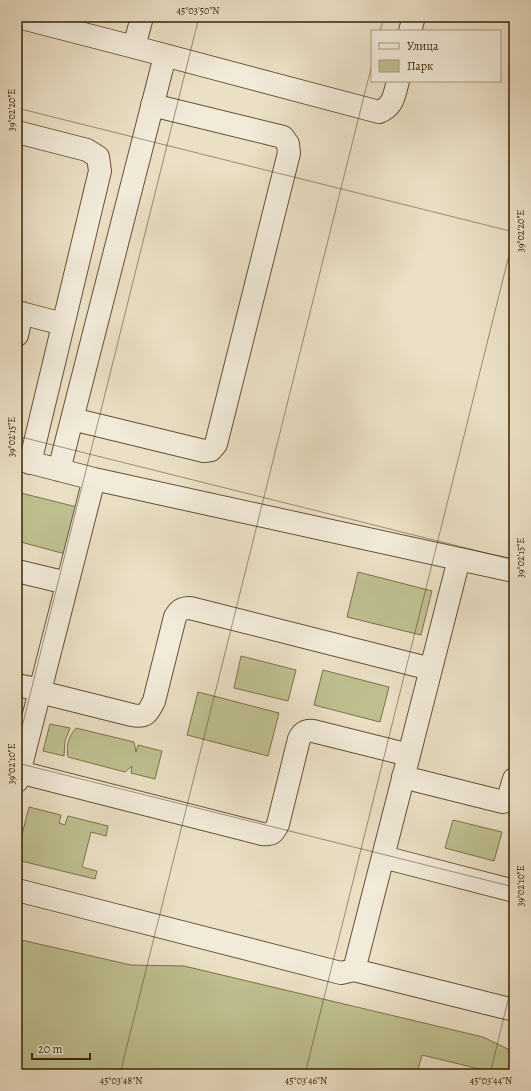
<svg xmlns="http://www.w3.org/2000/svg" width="531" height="1091" font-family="Alegreya,serif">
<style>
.green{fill:#bfc090;stroke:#7c7249}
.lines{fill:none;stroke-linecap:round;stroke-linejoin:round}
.minor-casing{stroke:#665233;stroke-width:24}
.minor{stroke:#f2ebda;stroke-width:22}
.ticks{fill:none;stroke:#392302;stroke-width:1;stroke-opacity:0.45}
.neatline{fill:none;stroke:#392302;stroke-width:1.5}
.ticks-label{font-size:10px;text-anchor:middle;fill:#392302}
</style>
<rect width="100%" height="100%" fill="#ebe0c6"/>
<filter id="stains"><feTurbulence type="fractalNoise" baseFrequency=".005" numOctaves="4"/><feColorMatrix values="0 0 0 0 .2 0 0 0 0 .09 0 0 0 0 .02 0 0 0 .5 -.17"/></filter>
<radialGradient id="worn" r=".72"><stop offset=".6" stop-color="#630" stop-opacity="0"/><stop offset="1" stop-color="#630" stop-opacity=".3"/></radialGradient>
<!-- green -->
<path class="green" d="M 17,492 L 81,508 L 69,555 L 17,541 Z
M 358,572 L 432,591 L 421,635 L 347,617 Z
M 241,656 L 296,670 L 288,701 L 234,688 Z
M 323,670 L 389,687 L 380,722 L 314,705 Z
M 198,692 L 279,713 L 268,756 L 187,735 Z
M 50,724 L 70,728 L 65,741 L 64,756 L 43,751 Z
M 76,728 L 134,742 L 136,752 L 138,745 L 162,751 L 155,779 L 131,773 L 132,766 L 125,772 L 68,757 C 66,746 68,737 76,728 Z
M 29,807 L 61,815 L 59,823 L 65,825 L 68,816 L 108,826 L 106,836 L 91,832 L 82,867 L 97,871 L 95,879 L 17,860 L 17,854 Z
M 453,820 L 502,832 L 494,861 L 445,848 Z
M 17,939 L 131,965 L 184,966 L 483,1037 L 514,1052 L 514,1074 L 500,1074 L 422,1055 L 417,1074 L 17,1074 Z"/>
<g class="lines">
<defs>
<path id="minor" d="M 18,17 L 134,47 L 142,17
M 410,31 L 414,17
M 134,47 L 379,112 C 394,106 394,95 398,81
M 17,132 L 87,150 L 98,157 L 100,171 L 30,463
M 17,312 L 63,324
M 17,335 L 22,313
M 72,419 L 204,451 L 211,450 L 216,444 L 289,153 L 288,144 L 283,137 L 152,105
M 17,459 L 94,479 L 514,571
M 59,470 L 165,56
M 17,571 L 67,583
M 17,685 L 40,690
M 40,692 L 132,715 C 146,718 148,713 154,701 L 175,617 C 179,610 182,608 190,608 L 431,669
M 409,755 L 459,559
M 403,777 L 503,802 L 508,799 L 514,779
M 17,781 L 94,479
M 383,857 L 514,891
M 17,890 L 341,973 L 354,970 L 409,755 L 313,731 C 305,730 302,733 299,739 L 278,824 C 274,833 272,835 262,834 L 19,772
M 354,970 L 514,1010"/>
</defs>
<!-- minor casing -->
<use href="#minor" class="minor-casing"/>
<!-- minor -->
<use href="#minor" class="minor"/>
</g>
<!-- ticks -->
<path class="ticks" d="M 380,31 L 384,17M 17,108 L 514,232M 17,436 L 514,560M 17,747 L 199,17M 17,763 L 514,887M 120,1074 L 372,64M 305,1074 L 514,235M 490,1074 L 514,976"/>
<!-- margin -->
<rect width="531" height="1091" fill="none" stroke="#ebe0c6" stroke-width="44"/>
<!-- legend -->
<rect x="371" y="30" width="130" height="52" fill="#f2ebda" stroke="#a89b84"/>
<rect x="379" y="43" width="20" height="6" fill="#f2ebda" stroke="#a89b84"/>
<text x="407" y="50" font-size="12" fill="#392302">Улица</text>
<rect x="379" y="60" width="20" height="12" fill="#bfc090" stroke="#a89b84"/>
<text x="407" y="70" font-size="12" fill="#392302">Парк</text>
<!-- scale -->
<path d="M32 1053v6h58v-6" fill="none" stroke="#392302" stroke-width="2"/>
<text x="38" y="1053" font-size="12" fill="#392302" stroke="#f2ebda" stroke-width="3" paint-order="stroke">20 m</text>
<rect x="22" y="22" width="487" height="1047" class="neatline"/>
<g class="ticks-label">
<text x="198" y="14">45°03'50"N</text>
<text transform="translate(11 110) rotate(-90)" y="4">39°02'20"E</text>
<text transform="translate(520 231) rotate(-90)" y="4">39°02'20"E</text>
<text transform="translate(11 437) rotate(-90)" y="4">39°02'15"E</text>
<text transform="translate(520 558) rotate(-90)" y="4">39°02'15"E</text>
<text transform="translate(11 764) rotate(-90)" y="4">39°02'10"E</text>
<text transform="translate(520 886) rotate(-90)" y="4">39°02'10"E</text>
<text x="121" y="1084">45°03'48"N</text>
<text x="306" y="1084">45°03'46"N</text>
<text x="491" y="1084">45°03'44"N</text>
</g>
<rect width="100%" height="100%" filter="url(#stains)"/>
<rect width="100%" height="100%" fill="url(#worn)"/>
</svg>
